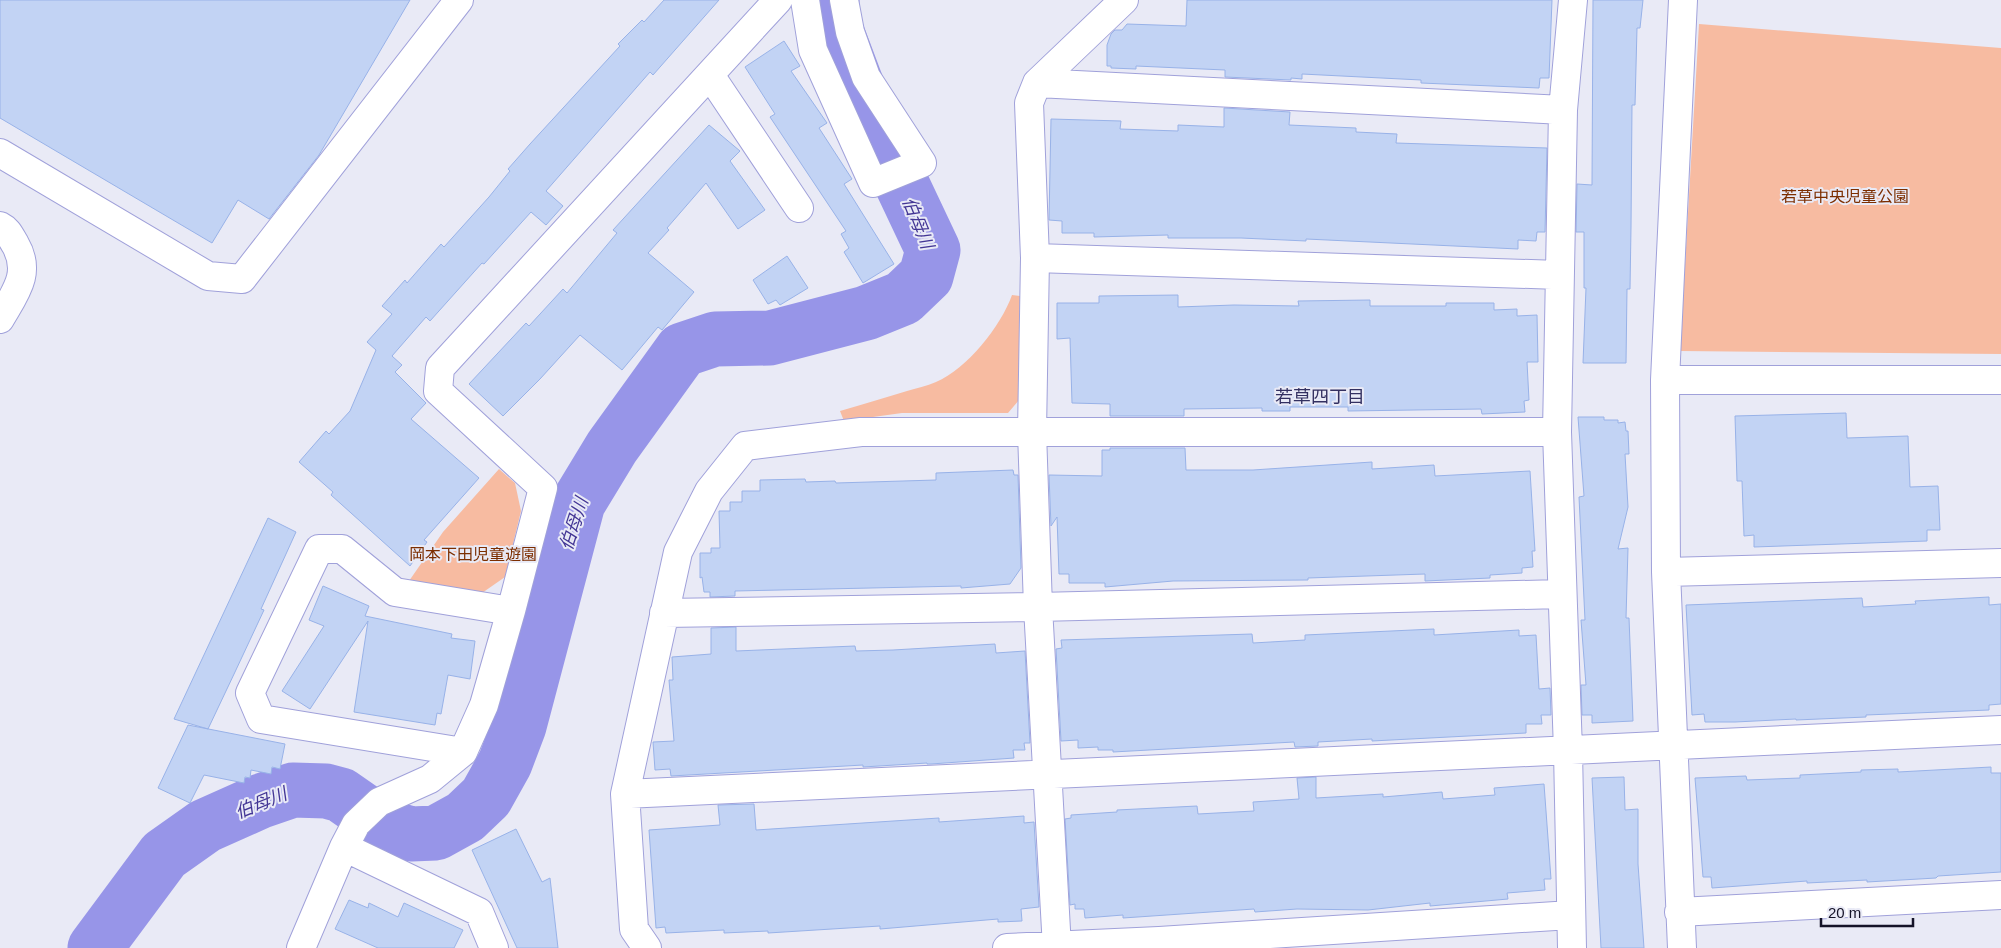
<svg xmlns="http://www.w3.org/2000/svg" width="2001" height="948" font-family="Arial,'Noto Sans JP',sans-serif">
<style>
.green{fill:#f7bba1}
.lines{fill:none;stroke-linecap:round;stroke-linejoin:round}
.river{stroke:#9795e8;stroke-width:55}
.building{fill:#c2d3f4;stroke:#98b2e8}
.minor-casing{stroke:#a0a1da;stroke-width:30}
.minor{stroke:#fff;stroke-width:28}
.labels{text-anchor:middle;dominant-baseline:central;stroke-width:4;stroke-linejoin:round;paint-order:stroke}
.park-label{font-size:16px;fill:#7c2e00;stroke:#e9eaf6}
.water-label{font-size:18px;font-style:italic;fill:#433695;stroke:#e9eaf6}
.neighbourhood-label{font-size:18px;fill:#333061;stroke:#e9eaf6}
</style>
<rect width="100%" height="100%" fill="#e9eaf6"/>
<!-- green -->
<path class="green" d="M 1699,24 L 2001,48 L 2001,354 L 1680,351 Z
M 1012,295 L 1020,296 L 1019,400 L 1008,413 L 902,413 L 844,421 L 840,411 C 863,404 885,398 907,391 C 916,388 927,386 936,382 C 967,369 1001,326 1012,295 Z
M 499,469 L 515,483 L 521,511 L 505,577 L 482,593 L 409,581 L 443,532 Z"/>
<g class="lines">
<!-- river -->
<path class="river" d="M 95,948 L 164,855 L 205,826 L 261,801 L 293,790 L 326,791 L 341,795 L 387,827 L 411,834 L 436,833 L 465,817 L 486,797 L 505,763 L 519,726 L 578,503 L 612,447 L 682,350 L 715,339 L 770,338 L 866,313 L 903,298 L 926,276 L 933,250 L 863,102 L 831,17 L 832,0"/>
</g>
<!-- building -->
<path class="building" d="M 0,0 L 410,0 L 319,155 L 269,219 L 238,200 L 212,243 L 0,118 Z
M 664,0 L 719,0 L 653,75 L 650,72 L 546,191 L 563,206 L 546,225 L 531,212 L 484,264 L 482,263 L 430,321 L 426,317 L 392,356 L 402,365 L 395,372 L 426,403 L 411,419 L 479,478 L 424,540 L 427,542 L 410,566 L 331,495 L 333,492 L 299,462 L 326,431 L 329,434 L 350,411 L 376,350 L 367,342 L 392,314 L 382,306 L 405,280 L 407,283 L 441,244 L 444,247 L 489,197 L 510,171 L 508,169 L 530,144 L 620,46 L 618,44 L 642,20 L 644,22 Z
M 1187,0 L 1552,0 L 1549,78 L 1540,78 L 1539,88 L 1421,83 L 1421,80 L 1302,74 L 1302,79 L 1291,78 L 1291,80 L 1225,77 L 1225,70 L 1136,66 L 1136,69 L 1111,68 L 1111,66 L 1107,66 L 1107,45 L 1111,34 L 1115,30 L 1122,30 L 1127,24 L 1186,26 Z
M 1593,0 L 1643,0 L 1640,28 L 1637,28 L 1635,105 L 1632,105 L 1631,227 L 1630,289 L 1627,289 L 1626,363 L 1583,363 L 1586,288 L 1584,288 L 1584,232 L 1576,232 L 1577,184 L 1592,185 Z
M 784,41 L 800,66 L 791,71 L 827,123 L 819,128 L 852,179 L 844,184 L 894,264 L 863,283 L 844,252 L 849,248 L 841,234 L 846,231 L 770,117 L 775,114 L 745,67 Z
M 1224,108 L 1290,112 L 1289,125 L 1356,128 L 1356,132 L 1397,134 L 1396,143 L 1547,148 L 1545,232 L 1537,232 L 1536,241 L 1518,240 L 1518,249 L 1306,239 L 1306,241 L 1241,238 L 1168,238 L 1168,235 L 1094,237 L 1094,233 L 1062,233 L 1062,221 L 1049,220 L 1051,119 L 1121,121 L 1120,129 L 1178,131 L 1178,125 L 1224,127 Z
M 709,125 L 740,151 L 730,161 L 765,210 L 738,229 L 706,183 L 667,228 L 669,230 L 648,253 L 694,292 L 662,330 L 658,327 L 622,370 L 580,335 L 540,379 L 503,416 L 469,384 L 526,323 L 529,326 L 563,289 L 567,293 L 617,233 L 613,230 Z
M 787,256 L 808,288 L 780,305 L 776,300 L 768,304 L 753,280 Z
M 1178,295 L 1178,307 L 1234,305 L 1299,306 L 1298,301 L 1370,300 L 1370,306 L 1446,306 L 1446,303 L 1494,303 L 1494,310 L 1517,309 L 1517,316 L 1537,315 L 1538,362 L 1527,362 L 1529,400 L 1524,401 L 1525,412 L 1482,414 L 1481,409 L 1348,411 L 1348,407 L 1290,407 L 1290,411 L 1262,411 L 1262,408 L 1184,409 L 1184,416 L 1110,416 L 1110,404 L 1072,403 L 1070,338 L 1057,339 L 1057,303 L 1099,303 L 1099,296 Z
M 1846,413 L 1847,438 L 1908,436 L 1910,487 L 1938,486 L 1940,530 L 1927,530 L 1927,541 L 1754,547 L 1754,535 L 1744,536 L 1742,481 L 1737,481 L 1735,416 Z
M 1578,417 L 1604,417 L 1604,420 L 1618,420 L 1618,423 L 1625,422 L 1626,431 L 1628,431 L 1629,454 L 1625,454 L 1628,507 L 1618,549 L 1628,548 L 1626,618 L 1629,618 L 1633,721 L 1592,723 L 1592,715 L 1582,715 L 1581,685 L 1586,685 L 1581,620 L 1585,620 L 1579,497 L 1584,496 Z
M 1110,448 L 1185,448 L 1186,470 L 1253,470 L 1372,462 L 1372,469 L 1434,465 L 1435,476 L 1530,471 L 1535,551 L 1532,551 L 1533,567 L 1522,568 L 1522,573 L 1490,575 L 1490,578 L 1425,581 L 1425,574 L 1308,578 L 1308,580 L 1173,581 L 1105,587 L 1105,583 L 1069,583 L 1069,574 L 1059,574 L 1057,517 L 1051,526 L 1049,475 L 1102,476 L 1102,450 L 1110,450 Z
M 1013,470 L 1014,475 L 1018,475 L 1021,568 L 1010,584 L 961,588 L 961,586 L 735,591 L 735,596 L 710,597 L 710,592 L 704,592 L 702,577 L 700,578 L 700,553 L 711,553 L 711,548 L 720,548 L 719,511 L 730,511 L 730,502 L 742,502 L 742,491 L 760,491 L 760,480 L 805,479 L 806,482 L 835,481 L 836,483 L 936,480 L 936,473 Z
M 268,518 L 296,532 L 261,609 L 264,610 L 235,672 L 208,729 L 174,719 Z
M 323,586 L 369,606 L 365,616 L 452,634 L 451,638 L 475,641 L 470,679 L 448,675 L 441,714 L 437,713 L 435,725 L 354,712 L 368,621 L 310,709 L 282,691 L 324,626 L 309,620 Z
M 1989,597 L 1989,605 L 2001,604 L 2001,704 L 1989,705 L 1989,710 L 1866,715 L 1866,717 L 1796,720 L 1796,719 L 1735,722 L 1705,722 L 1704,714 L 1692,715 L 1686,605 L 1862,598 L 1863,607 L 1916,604 L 1915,601 Z
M 736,627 L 736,651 L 855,646 L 856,651 L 893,650 L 995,644 L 996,653 L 1025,651 L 1030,743 L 1024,743 L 1025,750 L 1013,750 L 1014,758 L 931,764 L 927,764 L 927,763 L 863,767 L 863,765 L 671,776 L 670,769 L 655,770 L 653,742 L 674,741 L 669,680 L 673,680 L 672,657 L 711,654 L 711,628 Z
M 1434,629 L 1434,635 L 1519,630 L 1519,636 L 1536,635 L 1539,689 L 1550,688 L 1551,715 L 1541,715 L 1542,724 L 1526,724 L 1526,733 L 1372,741 L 1372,739 L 1318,742 L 1318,746 L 1295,747 L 1294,742 L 1113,752 L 1113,750 L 1098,750 L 1098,747 L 1078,748 L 1078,740 L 1061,741 L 1056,649 L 1062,648 L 1061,640 L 1252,634 L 1253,643 L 1305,640 L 1305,635 Z
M 188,725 L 285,744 L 280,769 L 272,767 L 271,774 L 251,770 L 250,778 L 245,777 L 244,783 L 204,775 L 190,803 L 158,788 Z
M 1991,767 L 1991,773 L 2001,773 L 2001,872 L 1938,876 L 1936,878 L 1867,882 L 1867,880 L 1807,883 L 1807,881 L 1712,888 L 1711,877 L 1703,877 L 1695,778 L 1746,776 L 1747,780 L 1800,778 L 1800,775 L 1861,772 L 1861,770 L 1898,769 L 1898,772 Z
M 1316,777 L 1316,798 L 1383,794 L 1383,797 L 1442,792 L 1443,799 L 1495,795 L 1494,788 L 1544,784 L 1551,879 L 1544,879 L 1545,890 L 1507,893 L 1508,899 L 1430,906 L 1430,903 L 1368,910 L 1297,909 L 1255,912 L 1254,909 L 1123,918 L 1123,915 L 1085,918 L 1084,909 L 1075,909 L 1075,904 L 1070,905 L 1065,819 L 1071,818 L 1071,815 L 1117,812 L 1117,810 L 1197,806 L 1198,814 L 1254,811 L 1253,802 L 1299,799 L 1297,778 Z
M 1624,777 L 1625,810 L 1638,809 L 1638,864 L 1644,948 L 1601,948 L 1592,778 Z
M 754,804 L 756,830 L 939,818 L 939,822 L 1024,816 L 1024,823 L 1034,822 L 1039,907 L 1021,909 L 1022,921 L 998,922 L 998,919 L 880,929 L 880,926 L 768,933 L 768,931 L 724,933 L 724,930 L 666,933 L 665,927 L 656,928 L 649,830 L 720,825 L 718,805 Z
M 516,829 L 542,882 L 550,878 L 558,948 L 517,948 L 472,850 Z
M 349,900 L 368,908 L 369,903 L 398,917 L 404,903 L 463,930 L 454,948 L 378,948 L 335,929 Z"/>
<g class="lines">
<defs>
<path id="minor" d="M 805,0 L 813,50 L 873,183 L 922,163 L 866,77 L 850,32 L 844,0
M 710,75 L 799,208
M 1037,83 L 1563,110
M 0,153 L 208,276 L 242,279 L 459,0
M 0,226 C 8,230 10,236 15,244 C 32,273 15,293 0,319
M 1035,258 L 1559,275
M 1665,380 L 2001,380
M 1666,572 L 2001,563
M 664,613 L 1038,607 L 1561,594
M 463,752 L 261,719 L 250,693 L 319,549 L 342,549 L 395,592 L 511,611
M 625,794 L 2001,730
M 344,847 L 479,912 L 494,948
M 1679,912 L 2001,895
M 301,948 L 344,847 L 356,824 L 379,802 L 430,779 L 463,752 L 484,705 L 511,611 L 543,488 L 438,391 L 440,368 L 778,0
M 647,948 L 634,929 L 625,794 L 678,552 L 709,491 L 745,446 L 861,432 L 1557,432
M 1007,948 L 1159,941 L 1571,915
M 1057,948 L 1038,607 L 1032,432 L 1035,258 L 1029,103 L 1037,83 L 1124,0
M 1572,948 L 1568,751 L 1557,432 L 1563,110 L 1573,0
M 1682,948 L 1666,572 L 1665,380 L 1683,0"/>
</defs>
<!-- minor casing -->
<use href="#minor" class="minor-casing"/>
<!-- minor -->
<use href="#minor" class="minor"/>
</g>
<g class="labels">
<!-- park labels -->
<g class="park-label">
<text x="1845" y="196">若草中央児童公園</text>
<text x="473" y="554">岡本下田児童遊園</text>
</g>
<!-- water labels -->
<g class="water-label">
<text transform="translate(918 223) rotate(68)">伯母川</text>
<text transform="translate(574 524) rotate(-72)">伯母川</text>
<text transform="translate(261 803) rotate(-22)">伯母川</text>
</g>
<!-- neighbourhood labels -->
<g class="neighbourhood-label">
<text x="1320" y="397">若草四丁目</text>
</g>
</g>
<!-- scale -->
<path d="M1821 918v8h92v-8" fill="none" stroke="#141328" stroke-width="2.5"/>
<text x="1828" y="918" font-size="15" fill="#141328" stroke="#e9eaf6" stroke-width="4" paint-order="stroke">20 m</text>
</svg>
